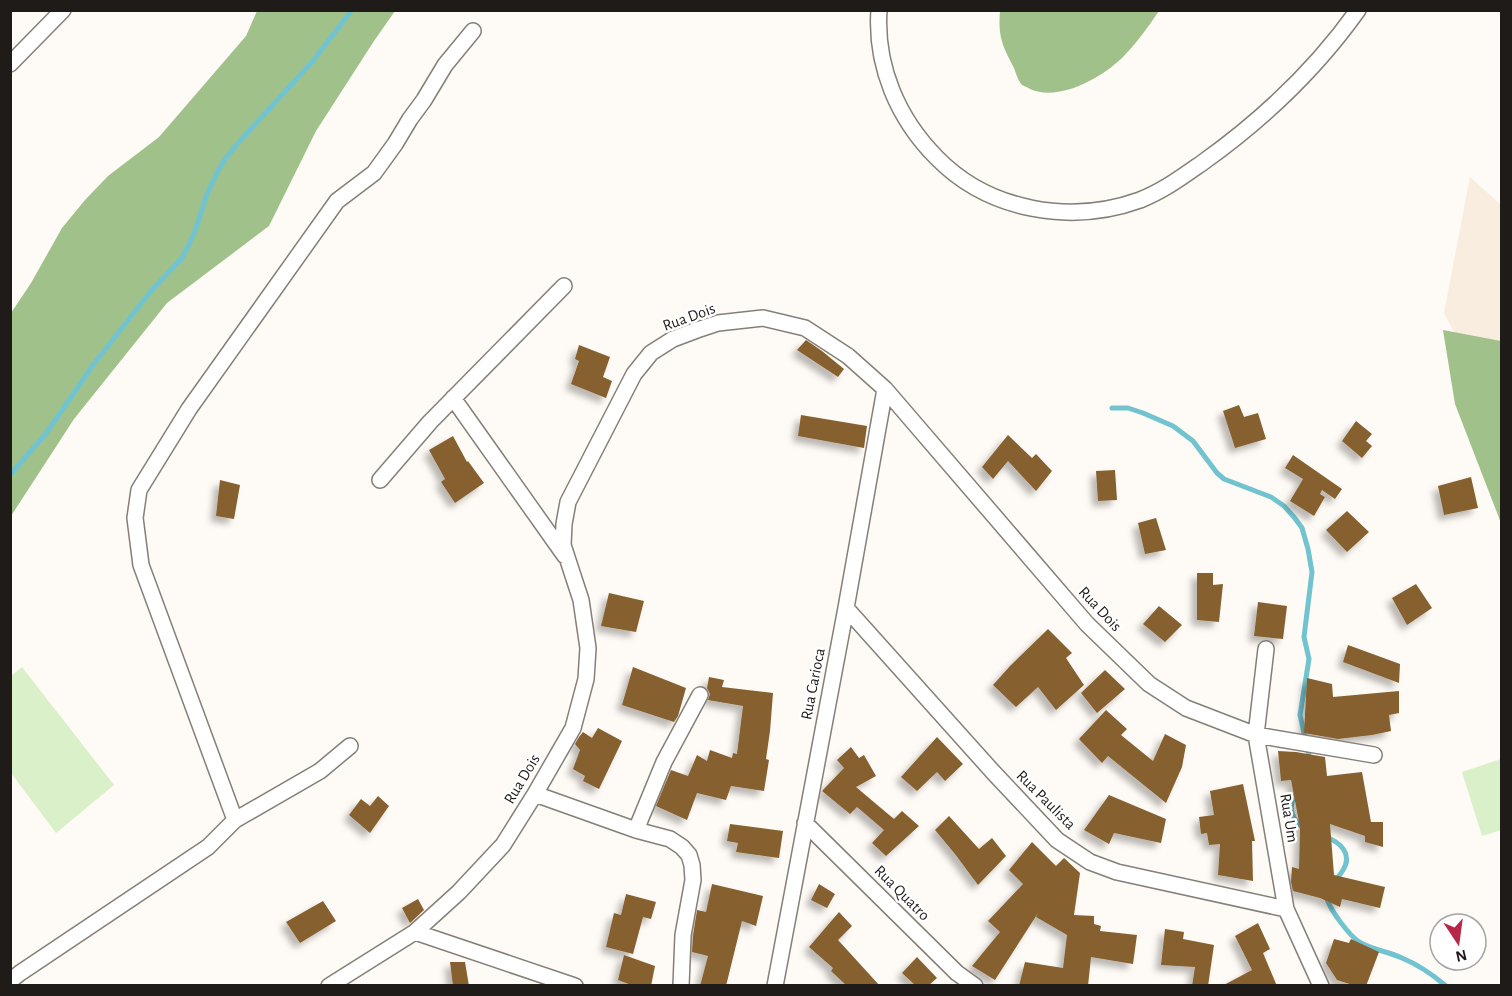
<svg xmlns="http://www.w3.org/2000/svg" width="1512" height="996" font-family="'Alegreya Sans',sans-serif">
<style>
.built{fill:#f9eddf}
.green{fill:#d9f0c9}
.forest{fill:#a1c18b}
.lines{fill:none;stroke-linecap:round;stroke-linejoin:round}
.stream{stroke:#71c3d0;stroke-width:5}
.building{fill:#86602f;filter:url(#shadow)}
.street-casing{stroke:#857f78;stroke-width:18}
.street{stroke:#fff;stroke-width:15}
.labels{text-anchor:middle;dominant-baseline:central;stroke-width:5;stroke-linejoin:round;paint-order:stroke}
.street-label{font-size:16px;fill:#1e1b19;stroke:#fff}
</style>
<defs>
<filter id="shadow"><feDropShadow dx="-5.5" dy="5.5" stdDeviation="3" flood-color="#0004"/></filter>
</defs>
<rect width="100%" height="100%" fill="#fefaf5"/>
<!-- built -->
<path class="built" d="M 1470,177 L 1501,205 L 1501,420 L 1444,313 Z"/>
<!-- green -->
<path class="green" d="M 22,667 L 114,785 L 56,833 L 11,773 L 11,676 Z
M 1501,759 L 1501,830 L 1482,836 L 1462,772 Z"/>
<!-- forest -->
<path class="forest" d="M 257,11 L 395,11 L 374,41 L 316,131 L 269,226 L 167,303 L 74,419 L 11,516 L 11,313 L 31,283 L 62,228 L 85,200 L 108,176 L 159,137 L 246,36 Z
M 1000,11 L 1000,10 L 1159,11 C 1148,27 1136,44 1122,58 C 1101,78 1059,102 1030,89 C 1029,88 1022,85 1022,85 C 1018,81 1016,73 1014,68 C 1002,45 998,37 1000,11 Z
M 1443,330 L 1501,341 L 1501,523 L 1455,404 Z"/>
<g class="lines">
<!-- stream -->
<path class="stream" d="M 1112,408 L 1128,408 L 1143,413 L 1173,426 L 1193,441 L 1217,473 L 1224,479 L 1271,497 L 1284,506 L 1294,517 L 1302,528 L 1308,549 L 1312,572 L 1304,637 L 1309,659 L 1300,715 L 1310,760
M 10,475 L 47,432 L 93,365 L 151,291 L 182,258 L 194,234 L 207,194 L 218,171 L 225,159 L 239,142 L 312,62 L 352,10
M 1297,793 C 1286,806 1292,822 1306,829
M 1326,837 C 1340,842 1353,854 1343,870 C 1341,874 1337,878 1334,881
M 1326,894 C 1327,907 1350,937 1361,943 C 1374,950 1389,952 1402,958 C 1419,965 1432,974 1446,986"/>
</g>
<!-- building -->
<path class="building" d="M 806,340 L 822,351 L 844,369 L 838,377 L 797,350 Z
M 579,345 L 610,357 L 603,377 L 612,381 L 606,398 L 571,384 L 579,361 L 575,359 Z
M 1239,405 L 1244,417 L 1258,413 L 1266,439 L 1235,448 L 1223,411 Z
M 801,415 L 867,426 L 864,448 L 798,436 Z
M 1356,421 L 1372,434 L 1366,441 L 1372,446 L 1362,458 L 1342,441 Z
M 1008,435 L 1032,458 L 1036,454 L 1052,471 L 1036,491 L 1008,461 L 993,479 L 982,467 Z
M 453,436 L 467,462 L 468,461 L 484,483 L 455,503 L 441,482 L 445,479 L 429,450 Z
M 1293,455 L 1342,489 L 1335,499 L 1322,490 L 1320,494 L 1325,497 L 1314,516 L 1290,501 L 1303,479 L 1285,468 Z
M 1115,470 L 1117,500 L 1098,501 L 1096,471 Z
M 1471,477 L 1478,508 L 1444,515 L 1438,486 Z
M 220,480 L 240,485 L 234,519 L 216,516 Z
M 1347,511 L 1369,532 L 1347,552 L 1326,530 Z
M 1156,518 L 1166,550 L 1145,554 L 1138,523 Z
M 1197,573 L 1213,573 L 1213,585 L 1223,584 L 1219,622 L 1197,620 Z
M 1416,584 L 1432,608 L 1407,625 L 1392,598 Z
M 609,593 L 644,601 L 636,632 L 601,626 Z
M 1258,602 L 1287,606 L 1283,639 L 1254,636 Z
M 1159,606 L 1182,625 L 1165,642 L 1143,624 Z
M 1048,629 L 1072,653 L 1066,658 L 1084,685 L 1056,710 L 1038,687 L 1016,707 L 993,685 L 1010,666 Z
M 1348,645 L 1400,664 L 1399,683 L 1343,662 Z
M 633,667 L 686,688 L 678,716 L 674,722 L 622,705 Z
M 1105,670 L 1125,689 L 1097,713 L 1081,693 Z
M 709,677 L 724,680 L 722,687 L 773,693 L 770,731 L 766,759 L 769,760 L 764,791 L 731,786 L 726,800 L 697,793 L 687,820 L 656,806 L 671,770 L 688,776 L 697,755 L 707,761 L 710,750 L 732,758 L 733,753 L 737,754 L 743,706 L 708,700 L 710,694 L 707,688 Z
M 1307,678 L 1332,684 L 1333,697 L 1399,691 L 1399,713 L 1389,715 L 1391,731 L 1372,735 L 1338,739 L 1304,733 Z
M 1106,710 L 1127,729 L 1121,735 L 1153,761 L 1165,734 L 1186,745 L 1182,767 L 1166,803 L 1108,756 L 1102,763 L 1079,739 Z
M 598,728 L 622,741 L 599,789 L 583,781 L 585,776 L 573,769 L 580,750 L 575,744 L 579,737 L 583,732 L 592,738 Z
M 937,737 L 963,764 L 945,781 L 937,772 L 917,791 L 901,777 Z
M 851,747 L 859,758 L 864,755 L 876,776 L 856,787 L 894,819 L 902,811 L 919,826 L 886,856 L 872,843 L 884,830 L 857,807 L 850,814 L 822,791 L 844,768 L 837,760 Z
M 1278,751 L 1296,752 L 1325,757 L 1327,776 L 1362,772 L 1371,822 L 1383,822 L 1383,847 L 1365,842 L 1365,836 L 1330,824 L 1334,875 L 1385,887 L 1380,908 L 1342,899 L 1340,907 L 1320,898 L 1293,891 L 1291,882 L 1292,867 L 1299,869 L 1300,827 L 1291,780 L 1281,781 Z
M 1243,784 L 1255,841 L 1252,841 L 1253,881 L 1218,875 L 1220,844 L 1209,845 L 1207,833 L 1201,834 L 1199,817 L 1214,815 L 1210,791 Z
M 1109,795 L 1166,819 L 1161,843 L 1114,833 L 1109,844 L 1084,830 Z
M 378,796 L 389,806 L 370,833 L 349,815 L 361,799 L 370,806 Z
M 949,816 L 979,849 L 992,838 L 1006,856 L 978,885 L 955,854 L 935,830 Z
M 730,824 L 783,831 L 779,858 L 736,852 L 738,843 L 727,841 Z
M 1032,842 L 1056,866 L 1064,858 L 1080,873 L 1074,915 L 1094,916 L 1094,924 L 1101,926 L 1100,931 L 1137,935 L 1133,964 L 1091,957 L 1088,986 L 1019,986 L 1025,962 L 1063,968 L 1067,935 L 1036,917 L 1038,913 L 995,980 L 972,966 L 1000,932 L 988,921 L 1023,884 L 1009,870 Z
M 712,884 L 763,896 L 756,926 L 742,921 L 726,986 L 700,986 L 708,956 L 692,952 L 693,936 L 697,910 L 706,912 Z
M 819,884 L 835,894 L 827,908 L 811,900 Z
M 626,894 L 656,902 L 651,919 L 643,917 L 633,954 L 606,947 L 614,913 L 621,915 Z
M 418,899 L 424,910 L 410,923 L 402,908 Z
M 323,901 L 336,921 L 300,943 L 286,922 Z
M 839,912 L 852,926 L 838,940 L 880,986 L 847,986 L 831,971 L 833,968 L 809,947 Z
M 1258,923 L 1270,949 L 1263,953 L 1277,986 L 1222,986 L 1252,970 L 1235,936 Z
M 1165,929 L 1184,932 L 1183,939 L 1214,945 L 1208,986 L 1192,986 L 1195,967 L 1161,965 Z
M 1334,939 L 1349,943 L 1351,939 L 1379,952 L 1366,986 L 1356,986 L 1337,980 L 1326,963 Z
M 624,955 L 655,966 L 651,986 L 634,986 L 618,980 Z
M 917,957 L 937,978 L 928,986 L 916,986 L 902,973 Z
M 450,962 L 465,962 L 469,986 L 453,986 Z"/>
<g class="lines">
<defs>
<path id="street" d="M 879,10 C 875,66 898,119 937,158 C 989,211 1071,225 1140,200 C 1163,191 1182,177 1202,163 C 1261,121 1316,69 1358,10
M 10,64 L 63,10
M 453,398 L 565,556
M 380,480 L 430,422 L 564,286
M 846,608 L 993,772 L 1057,840 L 1090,862 L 1117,872 L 1286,909
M 1266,649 L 1256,735 L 1286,909 L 1321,986
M 535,794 L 636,830 L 670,839 L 682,847 L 689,855 L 692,865 L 693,880 L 683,935 L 681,986
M 235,820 L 141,565 L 135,518 L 139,490 L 189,409 L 337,201 L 374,173 L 395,144 L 410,119 L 424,100 L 445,65 L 473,31
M 805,823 L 957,973 L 975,986
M 636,830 L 664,762 L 700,695
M 415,932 L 575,986
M 10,981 L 20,973 L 208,847 L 235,820 L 320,771 L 350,746
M 329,986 L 415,932 L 459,892 L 503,845 L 535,794 L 573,728 L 586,679 L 588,648 L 581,600 L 563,545 L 564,524 L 568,502 L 634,374 L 651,353 L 673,339 L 697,330 L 718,323 L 763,318 L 805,328 L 848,356 L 885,389 L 1087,624 L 1149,684 L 1186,708 L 1256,735 L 1374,755
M 775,986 L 846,608 L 885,389"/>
</defs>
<!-- street casing -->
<use href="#street" class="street-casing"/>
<!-- street -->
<use href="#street" class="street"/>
</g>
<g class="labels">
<!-- street labels -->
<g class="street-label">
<text transform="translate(689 317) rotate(-20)">Rua Dois</text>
<text transform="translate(1100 609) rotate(47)">Rua Dois</text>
<text transform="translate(813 684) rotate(-79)">Rua Carioca</text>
<text transform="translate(522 779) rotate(-59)">Rua Dois</text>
<text transform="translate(1046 800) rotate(45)">Rua Paulista</text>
<text transform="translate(1289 818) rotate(81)">Rua Um</text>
<text transform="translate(902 893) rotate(45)">Rua Quatro</text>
</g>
</g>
<!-- border -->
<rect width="1512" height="996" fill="none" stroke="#1e1b19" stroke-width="24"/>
<!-- north arrow -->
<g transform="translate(1458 942) rotate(167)"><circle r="28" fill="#ffffff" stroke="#a5a4a3" stroke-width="1.5"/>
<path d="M0-4.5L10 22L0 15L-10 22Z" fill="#b82749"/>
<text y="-9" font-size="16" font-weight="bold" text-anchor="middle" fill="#1e1b19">N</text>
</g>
</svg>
